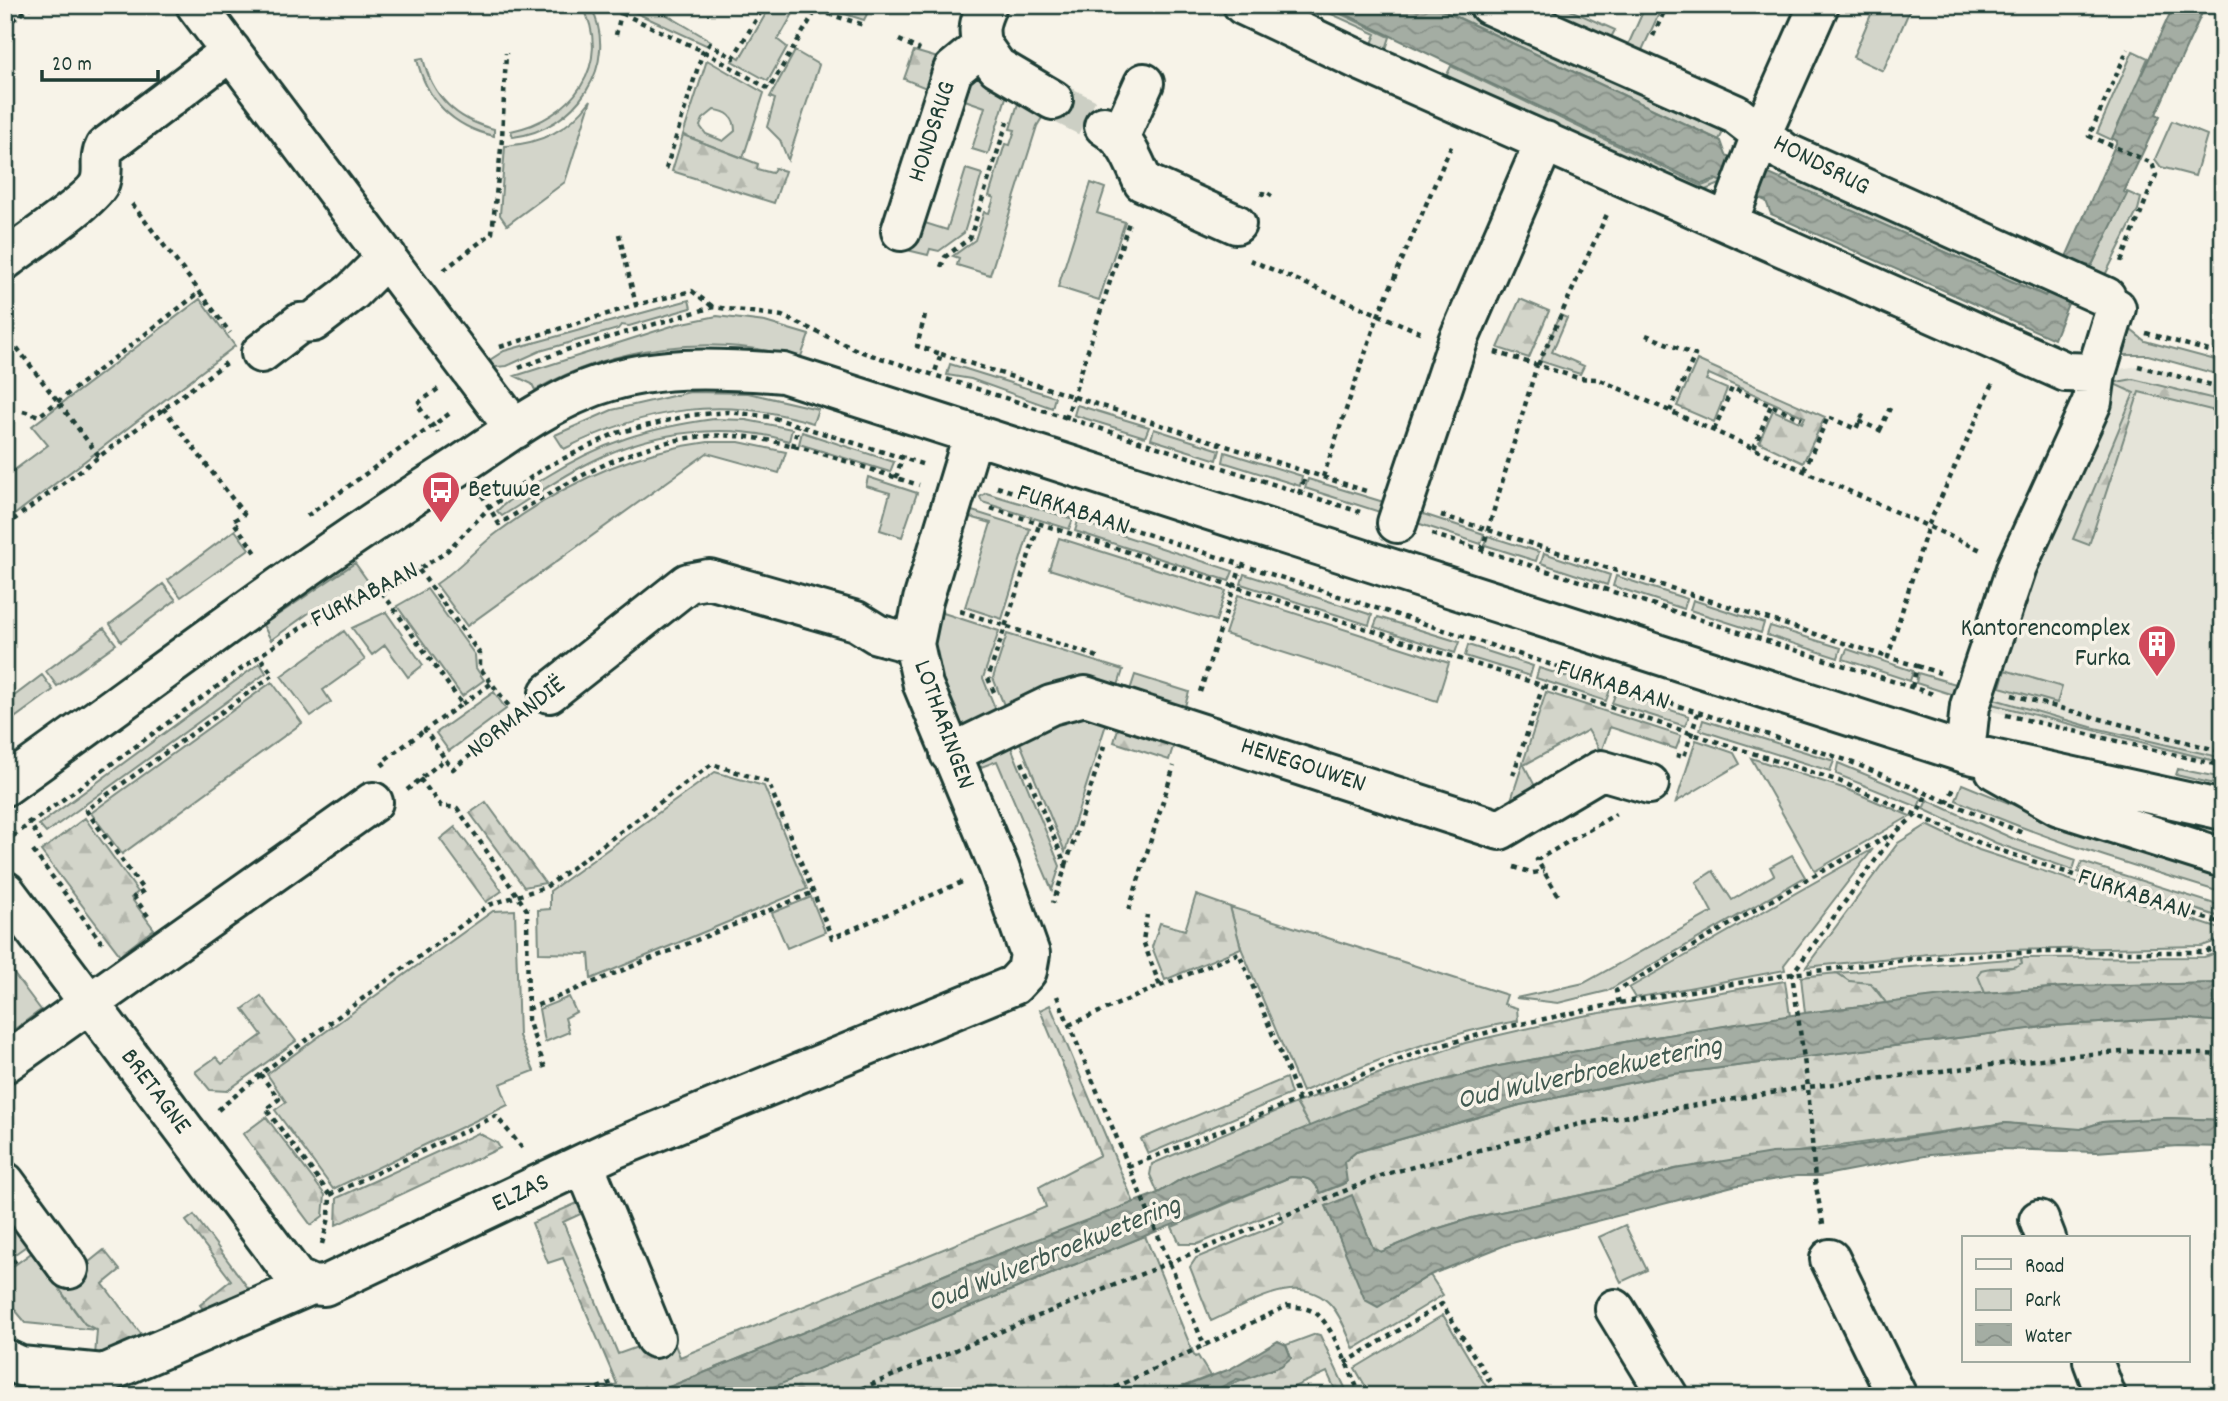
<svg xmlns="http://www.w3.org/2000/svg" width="2228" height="1401" font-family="Dekko,sans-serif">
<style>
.built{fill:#e5e4d9}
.green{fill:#d3d5ca;stroke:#79897f;stroke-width:2;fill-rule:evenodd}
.forest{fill:url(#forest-firs);stroke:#79897f;stroke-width:2}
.water{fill:url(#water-waves);stroke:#6f8077;stroke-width:2}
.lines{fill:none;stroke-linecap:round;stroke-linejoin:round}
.minor-tunnel{stroke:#cccfc4;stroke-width:38;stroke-dasharray:38 19;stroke-linecap:butt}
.minor-casing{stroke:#1f3d34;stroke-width:44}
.path{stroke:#1f3d34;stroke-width:4.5;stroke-dasharray:5 5;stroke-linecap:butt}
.minor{stroke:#f7f3e8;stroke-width:38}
.path-bridge{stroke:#1f3d34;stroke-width:4.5;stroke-dasharray:5 5;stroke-linecap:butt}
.labels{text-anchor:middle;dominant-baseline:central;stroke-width:7;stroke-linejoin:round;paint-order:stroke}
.street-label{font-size:26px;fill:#1f3d34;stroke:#f7f3e8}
.poi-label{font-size:26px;fill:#1f3d34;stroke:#f7f3e8;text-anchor:start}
.water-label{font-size:28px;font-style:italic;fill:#405950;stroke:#f7f3e8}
</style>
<defs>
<pattern id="forest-firs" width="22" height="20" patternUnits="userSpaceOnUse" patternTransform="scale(1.75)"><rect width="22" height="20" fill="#d3d5ca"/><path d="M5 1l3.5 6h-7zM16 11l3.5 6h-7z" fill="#b5b8ae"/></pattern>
<pattern id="water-waves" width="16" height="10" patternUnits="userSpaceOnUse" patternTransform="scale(1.75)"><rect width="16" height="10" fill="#a4ada3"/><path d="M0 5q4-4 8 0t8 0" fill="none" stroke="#858e86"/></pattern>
</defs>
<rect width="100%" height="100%" fill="#f7f3e8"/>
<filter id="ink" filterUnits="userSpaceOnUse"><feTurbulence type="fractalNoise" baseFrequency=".0143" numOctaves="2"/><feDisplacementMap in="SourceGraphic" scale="14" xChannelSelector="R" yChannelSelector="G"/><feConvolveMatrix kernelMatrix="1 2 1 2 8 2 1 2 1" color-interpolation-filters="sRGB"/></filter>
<g filter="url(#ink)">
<!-- built -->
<path class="built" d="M 2143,365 L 2223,388 L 2223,766 L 1970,706 L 2096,373 Z"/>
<!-- green -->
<path class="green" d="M 582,5 L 590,5 C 622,65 574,130 513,137 L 511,131 C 571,119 614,65 582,5 Z
M 619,5 L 650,5 L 711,41 L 708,46 Z
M 771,5 L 798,5 L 778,40 L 787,47 L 768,81 L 732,61 L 735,55 L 740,58 Z
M 817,5 L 870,5 L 871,6 L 864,20 Z
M 1300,5 L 1322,5 L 1390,37 L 1385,52 L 1371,46 L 1376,34 L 1316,7 L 1310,19 L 1297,13 Z
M 1451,5 L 1726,126 L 1719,140 L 1434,6 Z
M 1516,5 L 1559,5 L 1615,30 L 1607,45 Z
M 1646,5 L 1663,5 L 1637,61 L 1623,56 Z
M 1875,5 L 1912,5 L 1883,71 L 1853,57 Z
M 795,51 L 819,65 L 788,160 L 780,140 L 767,127 L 775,99 L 770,97 Z
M 2133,51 L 2148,58 L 2112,140 L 2097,133 Z
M 423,58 C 432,96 456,120 494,129 L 494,136 C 453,127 426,100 417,59 Z
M 707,60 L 764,93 L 743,158 L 683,135 ZM 714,110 C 728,111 735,117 735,131 L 723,141 L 706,134 L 700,126 L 703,119 Z
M 1451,66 L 1702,186 L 1715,181 L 1718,174 L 1725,182 L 1703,191 L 1445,79 Z
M 968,68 L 1009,88 L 988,154 L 972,149 L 985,107 L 959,98 Z
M 1021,94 L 1048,108 L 1037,126 L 990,275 L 957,265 L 959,258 L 953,256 L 975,240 L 984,212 L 989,213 L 994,198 L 989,196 L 1005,144 L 1010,145 L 1015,130 L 1010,129 Z
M 591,100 L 565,182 L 507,225 L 500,215 L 505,146 C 542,143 569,130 591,100 Z
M 2172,121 L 2207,135 L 2195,176 L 2161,167 L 2155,159 Z
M 966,169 L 982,174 L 964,233 L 939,251 L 930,249 L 928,255 L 907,250 L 915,224 L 922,222 L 947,230 Z
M 1785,175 L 1797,178 L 2051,285 L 2046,296 L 1779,179 Z
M 1091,183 L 1105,188 L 1097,213 L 1125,222 L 1099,300 L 1058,287 Z
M 2127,192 L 2141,198 L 2138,210 L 2101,283 L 2083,266 L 2092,265 Z
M 200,299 L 235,346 L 5,522 L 5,477 L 48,445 L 32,426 Z
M 689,300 L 691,308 L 629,326 L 621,325 L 618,329 L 540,351 L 507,366 L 496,367 L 485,363 L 504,351 Z
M 1560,315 L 1567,318 L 1552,352 L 1584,366 L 1580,374 L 1540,361 Z
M 717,316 L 765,322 L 809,335 L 800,359 C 714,332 613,346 535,390 L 532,384 L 515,376 L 678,324 Z
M 2118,320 L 2145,341 L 2223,362 L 2223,376 L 2148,355 L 2122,355 Z
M 950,364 L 1055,397 L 1052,408 L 971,379 L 947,375 Z
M 690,392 L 748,393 L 818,409 L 813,423 C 723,396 648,407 564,449 L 555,435 L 612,410 Z
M 1077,405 L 1149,427 L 1145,437 L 1074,415 Z
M 714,419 L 746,420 L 792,429 L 789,441 C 727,422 653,431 595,460 C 563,475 533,497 502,516 L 497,511 C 511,497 529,487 546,477 C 602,442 648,428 714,419 Z
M 1154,429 L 1220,450 L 1217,460 L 1151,439 Z
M 802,432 L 894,462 L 890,472 L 799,444 Z
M 708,442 L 739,442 L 786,452 L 779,473 L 707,453 L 467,626 L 436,584 C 459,569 476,548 498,532 C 561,485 630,452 708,442 Z
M 1225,452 L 1302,476 L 1300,486 L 1223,462 Z
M 868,477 L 917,493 L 902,537 L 880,530 L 890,493 L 866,486 Z
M 1308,479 L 1390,504 L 1386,514 L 1305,488 Z
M 986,493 L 1073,519 L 1069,529 L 982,502 L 980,497 Z
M 969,510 L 1030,529 L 1002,619 L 965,607 L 991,523 L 970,517 Z
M 1417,512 L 1484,534 L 1481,544 L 1414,522 Z
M 1078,521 L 1233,571 L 1229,581 L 1075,531 Z
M 235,530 L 249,549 L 181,597 L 168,580 Z
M 1488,536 L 1539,552 L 1536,561 L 1485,545 Z
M 1059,538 L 1226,591 L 1216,621 L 1049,569 Z
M 1544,553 L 1610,575 L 1607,585 L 1541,563 Z
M 355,563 L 372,587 L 357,596 L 313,610 L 271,640 L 263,625 Z
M 1244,574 L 1372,615 L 1369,625 L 1241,584 Z
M 1616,576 L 1687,599 L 1684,609 L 1613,586 Z
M 163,584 L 176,600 L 121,641 L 110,624 Z
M 427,589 L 475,655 L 476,668 L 484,680 L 462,696 L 397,606 Z
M 1238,595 L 1449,663 L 1437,701 L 1225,634 Z
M 1693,600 L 1764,623 L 1761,633 L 1690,610 Z
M 937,611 L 999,631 L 983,678 L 999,718 L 977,728 L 954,726 L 932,666 Z
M 386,612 L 423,665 L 408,677 L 385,645 L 372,655 L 352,628 Z
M 1378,617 L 1459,642 L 1455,653 L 1374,627 Z
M 1770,626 L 1841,648 L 1838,658 L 1767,635 Z
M 104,628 L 116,644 L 57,686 L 46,671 Z
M 344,631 L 365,660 L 323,690 L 331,702 L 311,716 L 281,676 Z
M 1007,634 L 1123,670 L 1116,692 L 1008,715 L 993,678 Z
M 1468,645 L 1533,666 L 1530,676 L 1465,656 Z
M 1847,649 L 1913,671 L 1910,681 L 1843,659 Z
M 260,663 L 266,673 L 46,833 L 39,825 Z
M 1539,668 L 1610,690 L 1606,701 L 1536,678 Z
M 2005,670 L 2062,687 L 2057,703 L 2000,687 Z
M 1918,673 L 1966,687 L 1963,698 L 1916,683 Z
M 42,675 L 53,690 L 5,725 L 5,703 Z
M 1135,675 L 1189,692 L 1183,713 L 1128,696 Z
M 272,682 L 302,723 L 122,854 L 91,813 Z
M 494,692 L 506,709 L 449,751 L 436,733 Z
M 1616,692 L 1689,716 L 1685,726 L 1612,703 Z
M 1987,697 L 2091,727 L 2223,758 L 2223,763 L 1992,704 Z
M 1072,715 L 1109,715 L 1065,852 L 1018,738 Z
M 1703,720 L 1834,761 L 1830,771 L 1700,730 Z
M 1696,740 L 1734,753 L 1740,764 L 1676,802 Z
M 1009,742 L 1060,866 L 1052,890 L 997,761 L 976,769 L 971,767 L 987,751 Z
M 1751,758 L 1849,790 L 1910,816 L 1815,871 Z
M 1838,763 L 1922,798 L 1918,807 L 1836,774 Z
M 2178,769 L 2223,778 L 2223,786 L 2176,775 Z
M 715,772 L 764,786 L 807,889 L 591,979 L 589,954 L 539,953 L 538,910 L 550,909 L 550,891 Z
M 1962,784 L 2058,823 L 2223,875 L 2223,893 C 2133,865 2042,839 1956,800 Z
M 1927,800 L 2014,839 L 2076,860 L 2073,870 L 1996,843 L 1923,809 Z
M 1927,825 L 1979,850 L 2223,930 L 2223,939 L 2202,946 L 1957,951 L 1806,967 L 1898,843 Z
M 1873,849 L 1784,965 L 1785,970 L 1635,998 L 1629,988 Z
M 1792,855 L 1805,877 L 1607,991 L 1558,1003 L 1516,998 L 1584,983 L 1712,912 L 1696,882 L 1713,871 L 1732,900 L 1774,875 L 1770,867 Z
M 2082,862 L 2221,906 L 2223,918 L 2078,872 Z
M 811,897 L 825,932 L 787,948 L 772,913 Z
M 1230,907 L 1507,995 L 1504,1004 L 1517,1008 L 1518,1021 C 1444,1033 1371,1062 1302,1092 L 1241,948 Z
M 515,910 L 519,1036 L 534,1071 L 500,1084 L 508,1105 L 333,1189 L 275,1110 L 286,1102 L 267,1074 L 493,911 Z
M 2021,958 L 2022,963 L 2016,967 L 1990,968 L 1984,987 L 1985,993 L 1886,1003 L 1876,988 L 1849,981 L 1837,973 Z
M 5,962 L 41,1010 L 5,1036 Z
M 569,997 L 576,1012 L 565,1018 L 569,1032 L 545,1042 L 539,1009 Z
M 1296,1103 L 1310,1127 L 1183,1178 L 1158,1193 L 1150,1175 L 1152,1164 Z
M 1625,1225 L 1647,1270 L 1621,1282 L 1599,1237 Z
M 37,1249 L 62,1282 L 63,1295 L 77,1314 L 85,1324 L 97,1330 L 26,1323 L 6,1299 L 11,1294 L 5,1286 L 5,1272 Z
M 1443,1315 L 1492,1396 L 1371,1396 L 1355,1368 Z"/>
<!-- forest -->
<path class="forest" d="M 914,51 L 941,59 L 931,90 L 904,79 Z
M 683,135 L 758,164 L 757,169 L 772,173 L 775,168 L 785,171 L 774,203 L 672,171 Z
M 1520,299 L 1549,311 L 1529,358 L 1498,348 Z
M 1697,360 L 1825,417 L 1803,463 L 1759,442 L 1773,410 L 1802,423 L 1805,417 L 1709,374 L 1706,380 L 1727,389 L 1714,422 L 1677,406 Z
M 2133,379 L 2223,401 L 2223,413 L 2139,392 L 2089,545 L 2073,539 L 2134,393 L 2112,383 Z
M 1546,692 L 1681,736 L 1676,749 L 1610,727 L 1601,752 L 1588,730 L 1524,765 L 1536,788 L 1510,803 Z
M 1121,719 L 1176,737 L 1169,760 L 1114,742 Z
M 486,802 L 545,883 L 524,887 L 470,813 Z
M 85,818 L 138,892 L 131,898 L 154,929 L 120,955 L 41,851 Z
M 455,827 L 502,891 L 486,902 L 440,839 Z
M 1196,895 L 1230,907 L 1241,948 L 1165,980 L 1152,947 L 1160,923 L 1185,930 Z
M 2223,951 L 2223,983 L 2080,986 L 1985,993 L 1978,976 L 1981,970 C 1994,966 2011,971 2022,963 L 2021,958 L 2204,957 Z
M 1837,973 L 1849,981 L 1870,983 L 1886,1003 L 1805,1013 L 1801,977 Z
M 1785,981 L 1790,1016 L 1630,1041 L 1494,1067 L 1380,1097 L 1310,1127 L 1296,1103 L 1465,1043 L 1577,1017 Z
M 261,996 L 296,1041 L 227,1091 L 210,1090 L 195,1072 L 216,1057 L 222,1064 L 262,1035 L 243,1009 Z
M 1050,1005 L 1134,1203 L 954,1271 L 647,1396 L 588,1396 L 617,1384 L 563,1258 L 548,1263 L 532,1223 L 582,1201 L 585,1212 L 563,1222 L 618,1354 L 671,1335 L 680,1357 L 1046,1207 L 1039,1187 L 1100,1155 L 1040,1010 Z
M 2180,1018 L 2223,1022 L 2223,1120 L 2169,1118 L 2102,1122 L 2081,1129 L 2064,1129 L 2005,1123 L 1675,1169 L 1610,1189 L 1472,1218 L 1433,1230 L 1381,1252 L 1373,1248 L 1352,1196 L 1326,1206 L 1390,1300 L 1430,1275 L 1443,1295 L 1354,1349 C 1347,1334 1342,1317 1331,1305 C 1298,1269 1246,1306 1211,1321 L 1190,1267 L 1196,1258 L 1284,1222 L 1279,1211 L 1198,1244 L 1180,1244 L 1172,1227 L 1290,1177 C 1306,1177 1313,1178 1321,1193 L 1346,1183 L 1343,1162 L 1356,1152 L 1520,1105 L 1673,1074 L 2051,1026 Z
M 1286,1078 L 1291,1094 L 1148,1154 L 1141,1139 Z
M 266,1117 L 325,1195 L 323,1216 L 311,1225 L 243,1134 Z
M 478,1133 L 497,1143 L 500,1148 L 336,1225 L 337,1198 Z
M 5,1206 L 32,1242 L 15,1254 L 5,1241 Z
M 194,1215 L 257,1300 L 211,1319 L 200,1305 L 231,1280 L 186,1221 Z
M 1145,1236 L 1195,1357 L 1198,1356 L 1210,1376 L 1159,1396 L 751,1396 Z
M 104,1250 L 120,1270 L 103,1284 L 148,1343 L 193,1311 L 201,1323 L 116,1358 L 95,1356 L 97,1330 L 85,1324 L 58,1287 Z
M 1316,1334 L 1320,1335 L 1349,1396 L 1338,1396 L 1327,1372 L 1274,1396 L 1204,1396 L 1291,1358 L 1286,1345 Z"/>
<!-- water -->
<path class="water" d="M 1326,5 L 1431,5 L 1721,141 L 1726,155 L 2045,296 L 2070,260 L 2066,257 L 2117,141 L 2112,138 L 2174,5 L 2191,5 L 2203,11 L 2156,114 L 2160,116 L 2124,192 L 2127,194 L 2092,265 L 2083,266 L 2054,339 L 1771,214 L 1766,201 L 1715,179 L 1702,184 Z
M 2223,983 L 2223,1022 L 2180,1018 L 2051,1026 L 1673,1074 L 1520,1105 L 1356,1152 L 1344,1162 L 1347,1182 L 1320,1193 C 1314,1178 1306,1177 1290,1177 L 751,1396 L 647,1396 L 954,1271 L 1158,1193 L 1183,1178 L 1380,1097 L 1494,1067 L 1630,1041 L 1805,1013 L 1943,996 L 2080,986 Z
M 2169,1118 L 2223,1120 L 2223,1147 L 2178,1146 L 2096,1152 L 1999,1149 L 1930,1155 L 1820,1176 L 1797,1176 L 1733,1186 L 1508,1244 L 1430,1275 L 1378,1307 L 1365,1300 L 1326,1206 L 1352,1195 L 1373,1248 L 1381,1252 L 1433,1230 L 1472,1218 L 1610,1189 L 1675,1169 L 1772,1153 L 1822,1151 L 2005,1123 L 2081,1129 L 2102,1122 Z
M 1278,1341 L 1286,1345 L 1291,1358 L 1281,1366 L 1244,1380 L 1237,1379 L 1204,1396 L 1159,1396 L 1230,1369 Z"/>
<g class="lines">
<!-- minor-tunnel -->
<path class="minor-tunnel" d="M 1053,100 L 1104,126"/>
<defs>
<path id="minor" d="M 196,5 L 515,429
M 1243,5 L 1357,59 L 2066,372 L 2096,373
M 1489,5 L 1735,114 L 1784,152 L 2106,297
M 982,46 L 997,67 L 1053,100
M 1104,126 C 1127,140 1132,158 1143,182 L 1236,224
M 1120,136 L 1144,83
M 1728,222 L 1761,135 L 1819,5
M 901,231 L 953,70 L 982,46 C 977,30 980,20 987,5
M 5,260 C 24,245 91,201 99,184 C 105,171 98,160 105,147 L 231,51
M 261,353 L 300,323 L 313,322 L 352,292 L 387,257
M 1397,523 L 1458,341 L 1545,141
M 549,693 L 688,583 L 709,579 L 856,621 L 877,634 L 914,644
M 1965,753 L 1970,706 L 2017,566 L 2092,402 L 2096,373 L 2116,308
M 950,754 L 1051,705 L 1085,696 L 1500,830 L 1601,770 L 1649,784
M 1995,770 L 2059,806 L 2223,858
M 5,786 C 151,682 294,571 445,475 C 490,447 535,410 585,390 C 649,364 716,368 783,373 L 1965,753 L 2223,810
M 5,891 L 296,1278 L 311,1285
M 5,1063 L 373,802
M 584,1164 L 655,1338
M 5,1182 L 69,1269
M 2039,1220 L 2046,1238
M 1830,1259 L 1897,1396
M 1615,1309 L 1668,1396
M 5,1359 L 20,1366 L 104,1374 L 311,1285 L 324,1286 L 614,1149 L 1014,985 L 1027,971 L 1030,954 L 999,867 L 923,685 L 914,644 L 923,600 L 973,435
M 2093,1361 L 2106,1396"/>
</defs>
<!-- minor casing -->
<use href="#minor" class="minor-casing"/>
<!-- path -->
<path class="path" d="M 604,5 L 703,51 L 769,89 L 816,10 L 864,25
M 5,26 L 33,5
M 1653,36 L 1667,5
M 899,40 L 920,50
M 666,169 L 703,51 L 710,44 L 733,58 L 765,5
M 1262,196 L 1263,193 L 1269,196 L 1271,193
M 132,204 L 200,292
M 619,234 L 636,305
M 1250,260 L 1422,333
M 2121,262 L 2156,175 L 2152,163 L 2089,136 L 2128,49
M 941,267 L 945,257 L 970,238 L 1008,119
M 444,270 L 492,233 L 502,139 L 506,53
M 925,315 L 917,346 L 941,354 L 934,375
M 5,332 L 99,456
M 2146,333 L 2223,355
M 1646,335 L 1695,355 L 1670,411
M 500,347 L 636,305 L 692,291 L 713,307
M 1495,352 L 1578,378 L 1598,379 L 1981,550
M 941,354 L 1307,472
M 1538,365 L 1608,212
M 2138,366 L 2223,388
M 519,368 L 566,350 L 713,307 L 782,316 L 859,351 L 1360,512
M 438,389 L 417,404 L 438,433
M 163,408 L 244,514 L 233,521 L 256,553
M 23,411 L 39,416 L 200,292 L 230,333
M 1066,419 L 1130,219
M 1859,421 L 1884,432
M 1714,430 L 1732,388 L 1802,419
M 1880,430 L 1890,408
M 793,447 L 798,426
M 1754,448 L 1771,405
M 1804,470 L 1828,417 L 1856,429 L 1864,412
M 1323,477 L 1369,492
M 896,478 L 903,455
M 997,487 L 1039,500
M 1299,494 L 1307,472 L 1323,477 L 1378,316 L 1452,144
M 482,495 L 499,524 C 578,476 662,421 761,439 C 814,448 867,469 919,485
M 1051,503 L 1846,760 L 2023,833
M 991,508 L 1839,781 L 1987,846 L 2223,924
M 1441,515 L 1888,657
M 307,516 L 453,411
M 5,526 L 226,363
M 1432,534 L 1933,694
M 1482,550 L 1537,365
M 419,570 L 480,654 L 480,668 L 511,709
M 382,592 L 462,704 L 425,730 L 445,759
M 960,611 L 1098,657
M 1917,666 L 1940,673
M 1912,687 L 1917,666 L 1888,657 L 1928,526 L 1994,381
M 994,692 L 988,678 L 1039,525
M 1200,692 L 1241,566
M 2012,695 L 2223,752
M 462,704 L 492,683
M 2006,715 L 2223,766
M 1676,755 L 1684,757 L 1698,713
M 1022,762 L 1066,866 L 1053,903
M 385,766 L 382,762 L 425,730
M 1513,775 L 1543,686
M 420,779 L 441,806 L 457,808 L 527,910 L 528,1020 L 545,1068
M 407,790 L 445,759 L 453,769 L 521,715
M 1947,803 L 1954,788
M 28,820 L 42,843
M 5,842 L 259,656 L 313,620 L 382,592 L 445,553 L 489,508 L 544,468 L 616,433 L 691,415 L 729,412 L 771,417 L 925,465
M 33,851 L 105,947
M 1066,865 L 1105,743
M 1514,867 L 1533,873 L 1544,871
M 1558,895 L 1537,860 L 1616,814
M 1129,910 L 1174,766
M 148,916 L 134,897 L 144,891 L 86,810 L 273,675 L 259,656
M 1160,986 L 1239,953 L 1299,1098
M 1057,996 L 1205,1347
M 1619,1003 L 1616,991 L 1813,876 L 1892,834
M 528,1009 L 814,892
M 1069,1025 L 1160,986 L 1143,941 L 1147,915
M 260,1074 L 279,1099 L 266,1109 L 330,1195
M 218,1110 L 266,1070 L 489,905 L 546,887 L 712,764 L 768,782 L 832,938 L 962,882
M 1128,1167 L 1422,1051 L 1507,1027 L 1619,1003 L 1792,974 L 1912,959 L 2042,952 L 2205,952 L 2223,945
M 1823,1224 L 1815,1181 L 1808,1087 L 1792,974 L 1896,832 L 1917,814 L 1927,794
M 322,1244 L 329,1218 L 330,1195 L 496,1116 L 524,1150
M 5,1268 L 16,1260
M 1345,1363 L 1442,1304 L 1499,1396
M 579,1396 L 615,1381
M 843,1396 L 1386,1174 L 1580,1124 L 1808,1087 L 2075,1055 L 2139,1051 L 2223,1055
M 1097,1396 L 1287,1306 C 1296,1307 1305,1307 1314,1312 C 1332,1322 1351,1376 1361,1396"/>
<!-- minor -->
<use href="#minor" class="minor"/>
<!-- path-bridge -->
<path class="path-bridge" d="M 616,35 L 623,5"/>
</g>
</g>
<!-- icons -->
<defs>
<symbol id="bus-pin" viewBox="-11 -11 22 30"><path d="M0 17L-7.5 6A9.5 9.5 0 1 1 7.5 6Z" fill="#d1495b" stroke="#f7f3e8"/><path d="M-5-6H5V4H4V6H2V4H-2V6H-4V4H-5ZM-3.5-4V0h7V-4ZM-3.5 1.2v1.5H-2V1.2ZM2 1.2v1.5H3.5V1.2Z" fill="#fff"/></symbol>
<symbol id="building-pin" viewBox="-11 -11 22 30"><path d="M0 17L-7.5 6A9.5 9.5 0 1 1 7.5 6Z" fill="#d1495b" stroke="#f7f3e8"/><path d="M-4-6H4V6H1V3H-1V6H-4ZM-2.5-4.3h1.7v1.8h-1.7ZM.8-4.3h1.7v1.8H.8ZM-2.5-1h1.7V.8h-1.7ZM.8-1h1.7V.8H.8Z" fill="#fff"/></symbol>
</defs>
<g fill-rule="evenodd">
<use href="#bus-pin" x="419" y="468" width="44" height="60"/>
<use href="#building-pin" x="2135" y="622" width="44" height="60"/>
</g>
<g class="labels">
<!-- street labels -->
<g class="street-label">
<text transform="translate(933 132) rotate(-72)">HONDSRUG</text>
<text transform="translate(1821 166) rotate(27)">HONDSRUG</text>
<text transform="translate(1073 511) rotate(18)">FURKABAAN</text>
<text transform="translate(365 596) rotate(-27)">FURKABAAN</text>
<text transform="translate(1613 686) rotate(18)">FURKABAAN</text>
<text transform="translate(517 718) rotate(-38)">NORMANDIË</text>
<text transform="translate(943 725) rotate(70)">LOTHARINGEN</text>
<text transform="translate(1303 766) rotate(18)">HENEGOUWEN</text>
<text transform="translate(2134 895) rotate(18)">FURKABAAN</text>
<text transform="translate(155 1092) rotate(53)">BRETAGNE</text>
<text transform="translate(521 1194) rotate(-25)">ELZAS</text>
</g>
<!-- poi labels -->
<g class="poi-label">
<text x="468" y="490">Betuwe</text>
<text x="2130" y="629" text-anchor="end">Kantorencomplex<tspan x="2130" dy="30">Furka</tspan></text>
</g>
<!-- water labels -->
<g class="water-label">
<text transform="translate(1590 1075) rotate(-12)">Oud Wulverbroekwetering</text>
<text transform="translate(1055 1256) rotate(-22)">Oud Wulverbroekwetering</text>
</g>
</g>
<!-- margin -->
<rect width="2228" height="1401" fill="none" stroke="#f7f3e8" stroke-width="28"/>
<rect x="14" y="14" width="2200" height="1373" fill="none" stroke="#1f3d34" stroke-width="2.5" filter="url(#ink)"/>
<!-- legend -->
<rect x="1962" y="1236" width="228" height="126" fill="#f7f3e8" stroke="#a1aaa0" stroke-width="2"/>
<rect x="1976" y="1259" width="35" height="10" fill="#f7f3e8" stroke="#a1aaa0" stroke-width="2"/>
<text x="2025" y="1272" font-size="21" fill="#1f3d34">Road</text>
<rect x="1976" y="1289" width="35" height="21" fill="#d3d5ca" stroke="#a1aaa0" stroke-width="2"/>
<text x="2025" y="1306" font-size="21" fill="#1f3d34">Park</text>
<rect x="1976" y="1324" width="35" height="21" fill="url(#water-waves)" stroke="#a1aaa0" stroke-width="2"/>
<text x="2025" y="1342" font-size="21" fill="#1f3d34">Water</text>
<!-- scale -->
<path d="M42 70v10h116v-10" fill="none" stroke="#1f3d34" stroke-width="3.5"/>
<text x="52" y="70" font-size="21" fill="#1f3d34" stroke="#f7f3e8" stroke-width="5" paint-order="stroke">20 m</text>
</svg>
